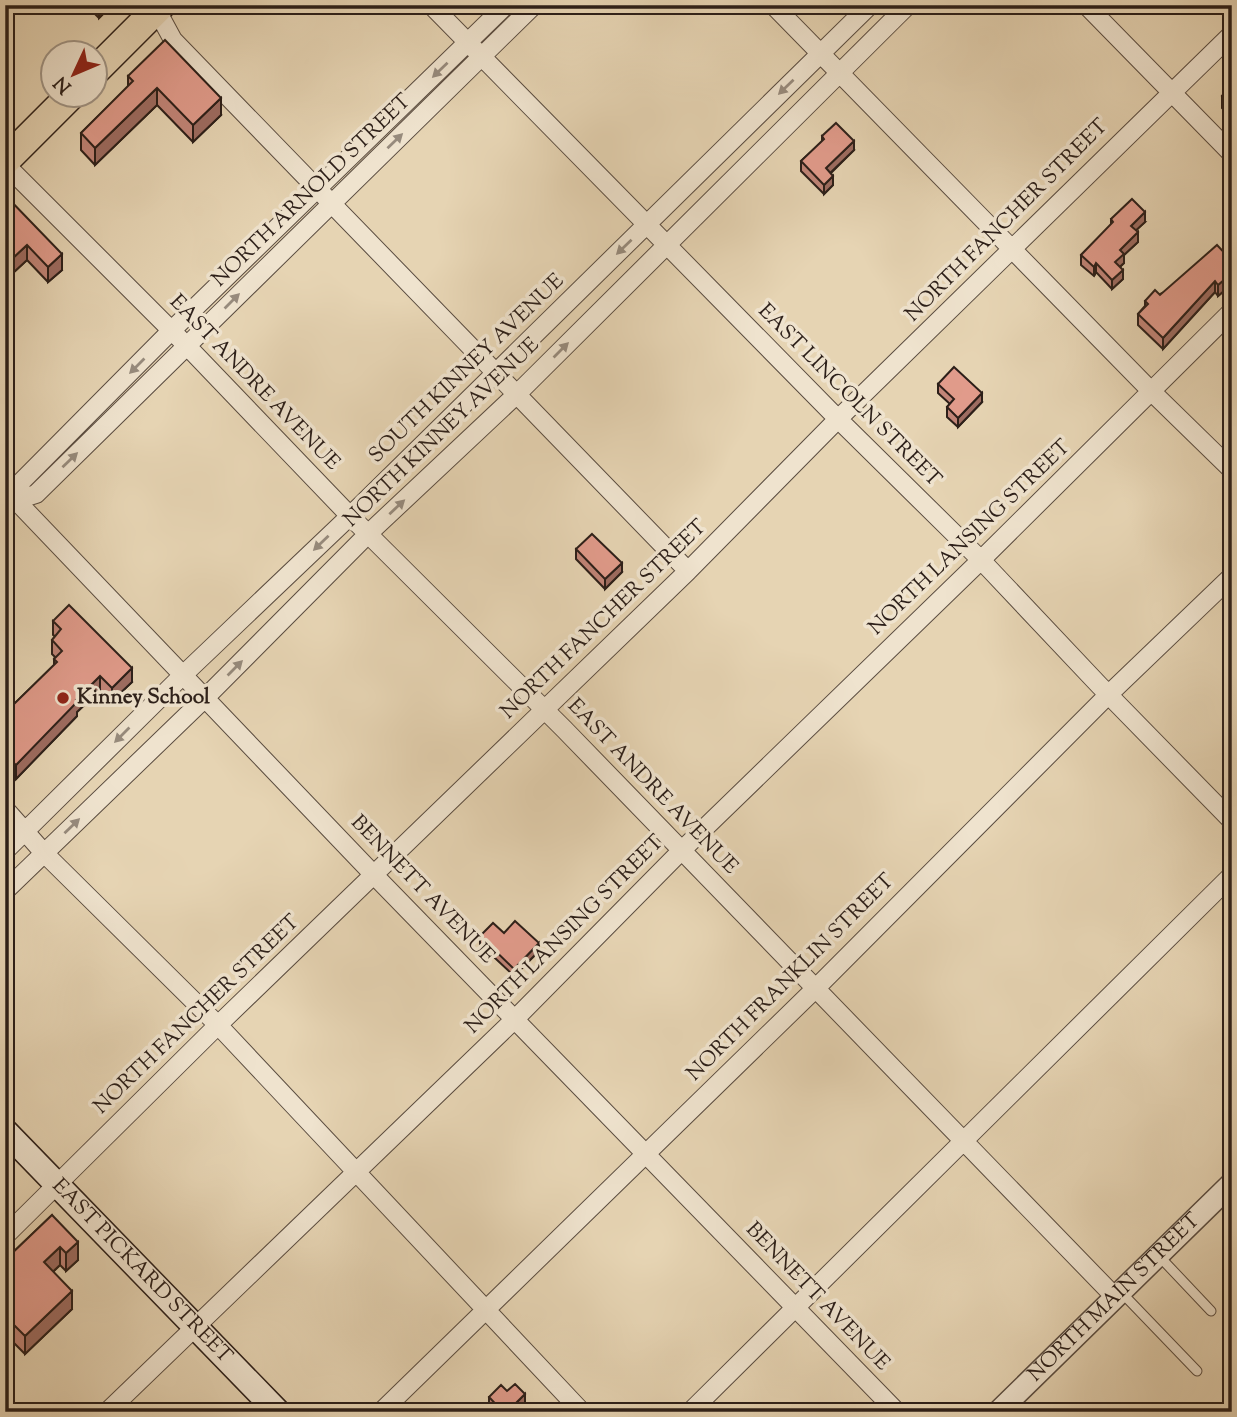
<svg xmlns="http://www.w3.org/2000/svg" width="1237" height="1417" font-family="'Sorts Mill Goudy',serif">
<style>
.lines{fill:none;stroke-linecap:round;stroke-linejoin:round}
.service-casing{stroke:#5a4c40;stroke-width:11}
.minor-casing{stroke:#5a4c40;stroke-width:20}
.tertiary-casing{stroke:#5a4c40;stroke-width:24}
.secondary-casing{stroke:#2c1f19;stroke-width:27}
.primary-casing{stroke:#2c1f19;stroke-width:31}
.service{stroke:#efe3ce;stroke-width:9}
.minor{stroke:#efe3ce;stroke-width:18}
.tertiary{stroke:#efe3ce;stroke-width:21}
.secondary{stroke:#efe3ce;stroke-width:24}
.primary{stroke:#e6d4b3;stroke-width:28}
.wall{fill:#c28578;stroke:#2c1f19;stroke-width:2}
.shaded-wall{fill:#9e6c61;stroke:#2c1f19;stroke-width:2}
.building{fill:#e19b8b;stroke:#2c1f19;stroke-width:2}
.oneway{fill:#978b7d}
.poi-dot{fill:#8f2418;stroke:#efe3ce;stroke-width:2.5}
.labels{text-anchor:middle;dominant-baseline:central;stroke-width:7;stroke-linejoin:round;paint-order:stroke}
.street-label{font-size:21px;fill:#2c1f19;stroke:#efe3ce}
.poi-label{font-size:21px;font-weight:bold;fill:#2c1f19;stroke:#efe3ce;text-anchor:start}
</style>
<rect width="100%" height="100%" fill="#e6d4b3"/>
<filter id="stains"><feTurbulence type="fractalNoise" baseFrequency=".00286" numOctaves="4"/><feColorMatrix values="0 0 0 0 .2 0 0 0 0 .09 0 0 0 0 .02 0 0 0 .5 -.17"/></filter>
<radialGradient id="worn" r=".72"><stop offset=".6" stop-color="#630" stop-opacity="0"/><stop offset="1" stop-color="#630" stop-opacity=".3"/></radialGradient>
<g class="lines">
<defs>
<path id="service" d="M 1159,1256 L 1211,1311
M 1121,1292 L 1197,1371"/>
<path id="minor" d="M 154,5 L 173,40 L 688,571
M 431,5 L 838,419 L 981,560 L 1099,685 L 1232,821
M 506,5 L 172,330 L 21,482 L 17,500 L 36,494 L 534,5
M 773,5 L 1152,392 L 1232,470
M 1086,5 L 1232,154
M 5,164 L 187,346 L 350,516 L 564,729 L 1114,1296
M 5,489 L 374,875 L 897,1412
M 5,809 L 44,853 L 218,1025 L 582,1412
M 5,851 L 183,675 L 350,516 L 870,5
M 5,891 L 206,697 L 369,533 L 517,394 L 908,5
M 5,1236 L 218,1025 L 688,571 L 838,419 L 1232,34
M 107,1412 L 516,1018 L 682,850 L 981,560 L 1232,311
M 381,1412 L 816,988 L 1108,695 L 1232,576
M 690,1412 L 1232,875"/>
<g id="tertiary">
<path id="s1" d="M 998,1412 L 1232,1183"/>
</g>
<g id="secondary">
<path id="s2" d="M 5,1131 L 278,1412"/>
</g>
<path id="primary" d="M 94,72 L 161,5
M 5,161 L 72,94"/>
</defs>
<!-- service casing -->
<use href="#service" class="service-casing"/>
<!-- minor casing -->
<use href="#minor" class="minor-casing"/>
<!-- tertiary casing -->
<use href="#tertiary" class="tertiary-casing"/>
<!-- secondary casing -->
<use href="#secondary" class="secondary-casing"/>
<!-- primary casing -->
<use href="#primary" class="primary-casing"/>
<!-- service -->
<use href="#service" class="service"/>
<!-- minor -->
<use href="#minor" class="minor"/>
<!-- tertiary -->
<use href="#tertiary" class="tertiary"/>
<!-- secondary -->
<use href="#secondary" class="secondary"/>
<!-- primary -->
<use href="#primary" class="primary"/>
</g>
<!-- wall -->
<path class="wall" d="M 86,5 L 112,5 L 99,18 Z
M 128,76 L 221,115 L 193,142 L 157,105 L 95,165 L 81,150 L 81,133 L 128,87 Z
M 1232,85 L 1232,117 L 1222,108 L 1222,96 Z
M 822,136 L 854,150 L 831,173 L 833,185 L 824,194 L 801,171 L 801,161 L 822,142 Z
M 5,195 L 62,270 L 48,282 L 27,260 L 14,272 L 5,263 Z
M 1111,219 L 1145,222 L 1136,230 L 1138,242 L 1124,255 L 1124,263 L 1120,267 L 1123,279 L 1112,289 L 1096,272 L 1094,276 L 1081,265 L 1081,255 L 1111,225 Z
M 1232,261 L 1232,284 L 1218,296 L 1215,292 L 1163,349 L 1138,325 L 1138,314 L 1145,306 L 1145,301 Z
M 938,384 L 982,402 L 958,427 L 947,417 L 947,407 L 950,404 L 938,393 Z
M 576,549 L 622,572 L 605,589 L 576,559 Z
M 53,621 L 132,682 L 112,701 L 100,690 L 77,712 L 77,716 L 16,779 L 5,769 L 5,706 L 9,709 L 54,665 L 54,659 L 55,657 L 52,654 L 52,640 L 55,636 L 53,635 Z
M 504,933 L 539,951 L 514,976 L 480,944 L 480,936 Z
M 52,1215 L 78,1260 L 66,1271 L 60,1265 L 53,1272 L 72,1309 L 25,1354 L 5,1334 L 5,1260 Z
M 507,1391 L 525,1403 L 516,1412 L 494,1412 L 489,1407 L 489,1397 Z"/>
<!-- shaded-wall -->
<path class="shaded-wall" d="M 99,5 L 112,5 L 99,18 Z
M 11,13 L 11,26 L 5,33 L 5,19 Z
M 157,88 L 157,105 L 95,165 L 95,148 Z
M 221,98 L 221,115 L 193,142 L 193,125 Z
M 854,141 L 854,150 L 826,177 L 826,168 Z
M 833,176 L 833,185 L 824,194 L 824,185 Z
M 1145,212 L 1145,222 L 1131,235 L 1131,226 Z
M 1138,232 L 1138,242 L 1124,255 L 1124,263 L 1115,271 L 1115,262 L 1120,250 Z
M 27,245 L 27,260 L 14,272 L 14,257 Z
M 62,254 L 62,270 L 48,282 L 48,267 Z
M 1096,263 L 1096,272 L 1094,276 L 1094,267 Z
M 1123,270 L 1123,279 L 1112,289 L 1112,280 Z
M 1232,273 L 1232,284 L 1218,296 L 1218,285 Z
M 1215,281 L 1215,292 L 1163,349 L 1163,338 Z
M 982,393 L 982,402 L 958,427 L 958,418 Z
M 622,563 L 622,572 L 605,589 L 605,579 Z
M 132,668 L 132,682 L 112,701 L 112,688 Z
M 100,676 L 100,690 L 77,712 L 77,716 L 16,779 L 16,765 L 76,700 Z
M 539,943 L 539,951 L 514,976 L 514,969 Z
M 78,1242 L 78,1260 L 66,1271 L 66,1253 Z
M 60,1247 L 60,1265 L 44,1280 L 44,1262 Z
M 72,1291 L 72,1309 L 25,1354 L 25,1336 Z
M 525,1394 L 525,1403 L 516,1412 L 507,1412 Z"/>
<!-- building -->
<path class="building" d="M 5,6 L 11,13 L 5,19 Z
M 165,40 L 221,98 L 193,125 L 157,88 L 95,148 L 81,133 L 133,81 L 128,76 Z
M 1232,85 L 1232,106 L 1222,96 Z
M 836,123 L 854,141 L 826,168 L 833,176 L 824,185 L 801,161 L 824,139 L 822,136 Z
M 5,195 L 62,254 L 48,267 L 27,245 L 14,257 L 5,248 Z
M 1132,199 L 1145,212 L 1131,226 L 1138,232 L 1120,250 L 1124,254 L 1115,262 L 1123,270 L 1112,280 L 1096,263 L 1094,267 L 1081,255 L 1113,222 L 1111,219 Z
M 1217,245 L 1232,261 L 1232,273 L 1218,285 L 1215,281 L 1163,338 L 1138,314 L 1148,304 L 1145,301 L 1155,290 L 1160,295 Z
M 954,367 L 982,393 L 958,418 L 947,407 L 954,399 L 938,384 Z
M 592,534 L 622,563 L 605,579 L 576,549 Z
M 69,605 L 132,668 L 112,688 L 100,676 L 76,700 L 77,702 L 16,765 L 5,755 L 5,706 L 9,709 L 57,662 L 54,659 L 62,651 L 52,640 L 61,629 L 53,621 Z
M 515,921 L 539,943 L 514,969 L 480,936 L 493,923 L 504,933 Z
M 52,1215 L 78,1242 L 66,1253 L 60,1247 L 44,1262 L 72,1291 L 25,1336 L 5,1316 L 5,1260 Z
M 515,1384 L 525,1394 L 507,1412 L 503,1412 L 489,1397 L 501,1385 L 507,1391 Z"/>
<!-- one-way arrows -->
<defs><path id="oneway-solid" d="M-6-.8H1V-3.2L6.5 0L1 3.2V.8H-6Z" transform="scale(1.75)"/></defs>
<g class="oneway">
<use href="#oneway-solid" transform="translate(440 70) rotate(136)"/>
<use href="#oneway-solid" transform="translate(786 87) rotate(136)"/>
<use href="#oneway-solid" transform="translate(395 141) rotate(-44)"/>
<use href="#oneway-solid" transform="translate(624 247) rotate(136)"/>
<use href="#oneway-solid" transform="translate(232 301) rotate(-45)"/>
<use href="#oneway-solid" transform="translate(561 350) rotate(-45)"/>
<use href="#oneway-solid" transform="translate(137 366) rotate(135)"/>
<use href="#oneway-solid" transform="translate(70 460) rotate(-44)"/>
<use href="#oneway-solid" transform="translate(397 507) rotate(-43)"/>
<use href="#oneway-solid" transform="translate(321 543) rotate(136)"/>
<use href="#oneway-solid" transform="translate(235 668) rotate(-45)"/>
<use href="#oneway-solid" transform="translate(122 735) rotate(135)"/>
<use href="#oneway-solid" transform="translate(72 826) rotate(-44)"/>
</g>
<!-- markers -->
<circle class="poi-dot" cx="63" cy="698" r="7"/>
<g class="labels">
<!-- street labels -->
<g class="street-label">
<text transform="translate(312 191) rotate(-44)">NORTH ARNOLD STREET</text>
<text transform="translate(1007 221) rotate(-45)">NORTH FANCHER STREET</text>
<text transform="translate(467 369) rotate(-44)">SOUTH KINNEY AVENUE</text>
<text transform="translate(254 383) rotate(46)">EAST ANDRE AVENUE</text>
<text transform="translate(849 396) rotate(45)">EAST LINCOLN STREET</text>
<text transform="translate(442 433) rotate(-44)">NORTH KINNEY AVENUE</text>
<text transform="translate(970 538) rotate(-44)">NORTH LANSING STREET</text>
<text transform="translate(604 620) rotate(-44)">NORTH FANCHER STREET</text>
<text transform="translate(652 787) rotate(46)">EAST ANDRE AVENUE</text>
<text transform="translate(422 890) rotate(46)">BENNETT AVENUE</text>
<text transform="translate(565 935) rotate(-45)">NORTH LANSING STREET</text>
<text transform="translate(791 978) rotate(-45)">NORTH FRANKLIN STREET</text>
<text transform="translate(197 1015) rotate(-44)">NORTH FANCHER STREET</text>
<text stroke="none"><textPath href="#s2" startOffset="196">EAST PICKARD STREET</textPath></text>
<text transform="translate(817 1297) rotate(46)">BENNETT AVENUE</text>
<text stroke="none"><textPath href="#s1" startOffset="163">NORTH MAIN STREET</textPath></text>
</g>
<!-- poi labels -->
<g class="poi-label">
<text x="77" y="698">Kinney School</text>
</g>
</g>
<!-- margin -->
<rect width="1237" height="1417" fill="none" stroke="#e6d4b3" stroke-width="28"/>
<rect x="7" y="7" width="1223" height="1403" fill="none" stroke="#2c1f19" stroke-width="3.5"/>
<rect x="14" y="14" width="1209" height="1389" fill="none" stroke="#2c1f19" stroke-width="2"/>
<!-- north arrow -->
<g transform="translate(74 74) rotate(226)"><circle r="33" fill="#efe3ce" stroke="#a19586" stroke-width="2"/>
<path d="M0-5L12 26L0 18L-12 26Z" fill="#8f2418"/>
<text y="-10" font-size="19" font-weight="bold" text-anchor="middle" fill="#2c1f19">N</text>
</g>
<rect width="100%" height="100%" filter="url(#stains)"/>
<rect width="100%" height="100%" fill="url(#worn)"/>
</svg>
